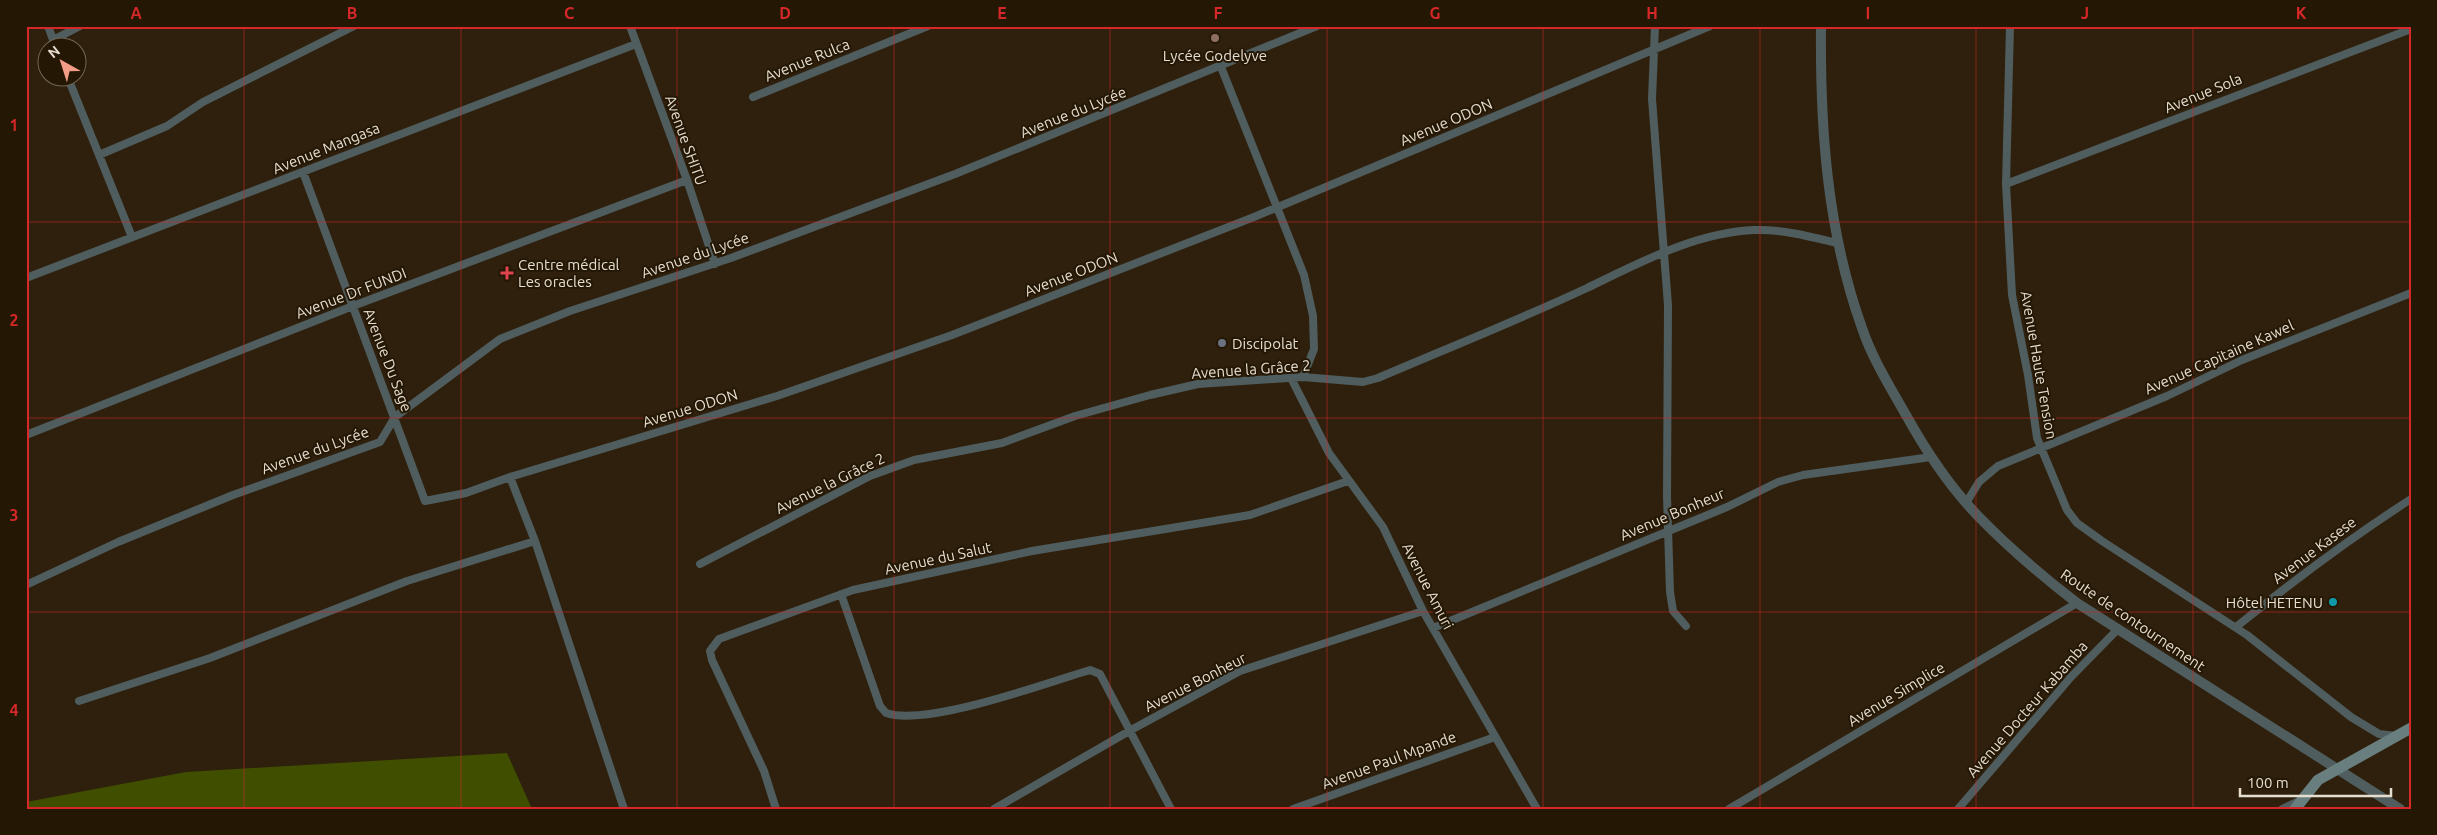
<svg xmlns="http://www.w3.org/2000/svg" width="2437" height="835" font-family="Ubuntu,sans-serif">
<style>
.green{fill:#404e00}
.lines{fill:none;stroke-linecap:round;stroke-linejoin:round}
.minor{stroke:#505d5e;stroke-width:8}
.tertiary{stroke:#505d5e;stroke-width:10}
.secondary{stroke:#687e7f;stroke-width:11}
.grid{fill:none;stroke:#d62828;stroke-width:1;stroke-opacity:0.55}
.education-dot{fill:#8d6e63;stroke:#241704;stroke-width:2}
.health-dot{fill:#e0444e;stroke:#241704;stroke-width:2}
.worship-dot{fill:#6b7280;stroke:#241704;stroke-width:2}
.culture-dot{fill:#0f9aa8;stroke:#241704;stroke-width:2}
.labels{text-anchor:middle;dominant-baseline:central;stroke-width:4;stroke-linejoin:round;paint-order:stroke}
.poi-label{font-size:15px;fill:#e6ddd1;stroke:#241704;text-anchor:start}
.street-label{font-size:15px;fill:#e6ddd1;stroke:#241704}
.neatline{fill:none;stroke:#d62828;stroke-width:2}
.grid-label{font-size:16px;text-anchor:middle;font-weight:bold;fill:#d62828}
</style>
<rect width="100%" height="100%" fill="#2e200d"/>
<!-- green -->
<path class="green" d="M 507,753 L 532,809 L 26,809 L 26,802 L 186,772 Z"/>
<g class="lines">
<!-- minor -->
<path class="minor" d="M 48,26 L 56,48
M 630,26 L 687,180 L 715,264
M 1655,26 L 1652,99 L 1668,305 L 1667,496 L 1670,592 L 1673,611 L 1686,626
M 2010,26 L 2006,184 L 2012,295 L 2028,375 L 2037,438 L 2067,510 L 2077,523 L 2102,541 L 2247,635 L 2351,717 L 2379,734 L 2397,736
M 53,40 L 80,26
M 1221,67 L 1304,275 L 1313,316 L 1314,349 L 1303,377
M 68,78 L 132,237
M 753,97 L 928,26
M 99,155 L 167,126 L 203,102 L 354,26
M 303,172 L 425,501 L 466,493 L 510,477 L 777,396 L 952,335 L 1254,217 L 1710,26
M 2006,184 L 2411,29
M 26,278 L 636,44
M 1291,378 L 1329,453 L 1383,527 L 1423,611 L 1537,809
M 26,435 L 353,306 L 687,180
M 510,477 L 535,541 L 624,809
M 1966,503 L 1979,482 L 1998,466 L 2167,396 L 2242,360 L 2411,293
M 700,564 L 870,476 L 914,460 L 1002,443 L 1075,416 L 1150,395 L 1198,384 L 1303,377 L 1363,382 L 1378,378 C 1448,348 1519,320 1587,288 C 1639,263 1696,232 1755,230 C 1782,229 1812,237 1837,243
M 26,585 L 118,542 L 233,495 L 380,442 L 395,417 L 500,339 L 570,311 L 731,258 L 955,174 L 1317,26
M 841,594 L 880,706 L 886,713 C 927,727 1046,683 1090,670 L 1100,674 L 1171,809
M 2236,627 C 2293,581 2349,539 2411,499
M 1433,628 L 1727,507 L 1778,482 L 1803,475 L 1931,457
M 79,701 L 210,658 L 407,581 L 535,541
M 776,809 L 764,771 L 712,660 L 710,651 L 719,639 L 853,590 L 1032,551 L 1250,515 L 1348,481
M 994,809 L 1131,730 L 1240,671 L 1423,611
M 1293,809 L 1495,737
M 1729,809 L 2077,603
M 1958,809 L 2071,677 L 2118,629
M 2282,809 L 2301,800"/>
<!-- tertiary -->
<path class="tertiary" d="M 1821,26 C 1820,129 1827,230 1862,328 C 1872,358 1890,387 1906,415 C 1926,451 1949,486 1978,516 C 2009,548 2042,576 2077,603 L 2400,809"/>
<!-- secondary -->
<path class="secondary" d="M 2295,809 L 2318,780 L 2411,728"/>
</g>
<!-- grid -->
<path class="grid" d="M 244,26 L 244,809M 461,26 L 461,809M 677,26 L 677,809M 894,26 L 894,809M 1110,26 L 1110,809M 1327,26 L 1327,809M 1543,26 L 1543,809M 1760,26 L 1760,809M 1976,26 L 1976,809M 2193,26 L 2193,809M 26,222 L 2411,222M 26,418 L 2411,418M 26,612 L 2411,612"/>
<!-- markers -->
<circle class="education-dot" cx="1215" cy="38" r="5"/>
<path class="health-dot" d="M504.5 265.5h5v5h5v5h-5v5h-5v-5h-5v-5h5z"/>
<circle class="worship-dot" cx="1222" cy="343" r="5"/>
<circle class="culture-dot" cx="2333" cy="602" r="5"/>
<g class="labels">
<!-- poi labels -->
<g class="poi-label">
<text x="1215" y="55" text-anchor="middle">Lycée Godelyve</text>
<text x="518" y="264">Centre médical<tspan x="518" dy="17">Les oracles</tspan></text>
<text x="1232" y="343">Discipolat</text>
<text x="2323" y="602" text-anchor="end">Hôtel HETENU</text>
</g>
<!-- street labels -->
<g class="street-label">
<text transform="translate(807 60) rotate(-22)">Avenue Rulca</text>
<text transform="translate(2203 93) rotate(-22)">Avenue Sola</text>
<text transform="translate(1073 112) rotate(-22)">Avenue du Lycée</text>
<text transform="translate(1446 122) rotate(-23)">Avenue ODON</text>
<text transform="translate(686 140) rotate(70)">Avenue SHITU</text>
<text transform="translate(326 148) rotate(-22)">Avenue Mangasa</text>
<text transform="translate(695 255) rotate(-19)">Avenue du Lycée</text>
<text transform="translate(1071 274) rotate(-21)">Avenue ODON</text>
<text transform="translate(351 293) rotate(-21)">Avenue Dr FUNDI</text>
<text transform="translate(2219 357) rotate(-24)">Avenue Capitaine Kawel</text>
<text transform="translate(388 360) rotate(69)">Avenue Du Sage</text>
<text transform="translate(2039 365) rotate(80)">Avenue Haute Tension</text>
<text transform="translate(1251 369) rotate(-4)">Avenue la Grâce 2</text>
<text transform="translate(690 408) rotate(-17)">Avenue ODON</text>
<text transform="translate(315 450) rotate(-20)">Avenue du Lycée</text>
<text transform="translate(830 483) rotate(-26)">Avenue la Grâce 2</text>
<text transform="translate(1672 514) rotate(-23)">Avenue Bonheur</text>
<text transform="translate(2314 550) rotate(-37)">Avenue Kasese</text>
<text transform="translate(938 558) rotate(-12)">Avenue du Salut</text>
<text transform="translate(1428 586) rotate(63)">Avenue Amuri</text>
<text transform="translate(2133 620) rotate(34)">Route de contournement</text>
<text transform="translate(1195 682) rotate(-27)">Avenue Bonheur</text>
<text transform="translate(1896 694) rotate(-31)">Avenue Simplice</text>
<text transform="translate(2027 709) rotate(-49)">Avenue Docteur Kabamba</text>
<text transform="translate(1389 760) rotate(-20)">Avenue Paul Mpande</text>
</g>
</g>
<!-- border -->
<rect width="2437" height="835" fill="none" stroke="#241704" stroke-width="55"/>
<!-- north arrow -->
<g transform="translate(62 62) rotate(321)"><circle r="24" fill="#241704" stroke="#726656"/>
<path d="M0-4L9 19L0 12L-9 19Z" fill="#f49e89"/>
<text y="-8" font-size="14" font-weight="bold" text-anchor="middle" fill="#e6ddd1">N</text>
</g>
<!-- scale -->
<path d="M2240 788v8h151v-8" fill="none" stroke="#e6ddd1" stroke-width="2.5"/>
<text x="2247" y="788" font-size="15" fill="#e6ddd1" stroke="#241704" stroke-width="4" paint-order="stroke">100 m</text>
<rect x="28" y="28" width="2382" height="780" class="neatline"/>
<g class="grid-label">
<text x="136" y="19">A</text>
<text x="352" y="19">B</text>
<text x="569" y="19">C</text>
<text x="785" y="19">D</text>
<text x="1002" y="19">E</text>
<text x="1218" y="19">F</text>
<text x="1435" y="19">G</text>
<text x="1652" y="19">H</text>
<text x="1868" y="19">I</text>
<text x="2085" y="19">J</text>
<text x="2301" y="19">K</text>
<text x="14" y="131">1</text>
<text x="14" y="326">2</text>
<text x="14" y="521">3</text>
<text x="14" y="716">4</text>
</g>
</svg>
